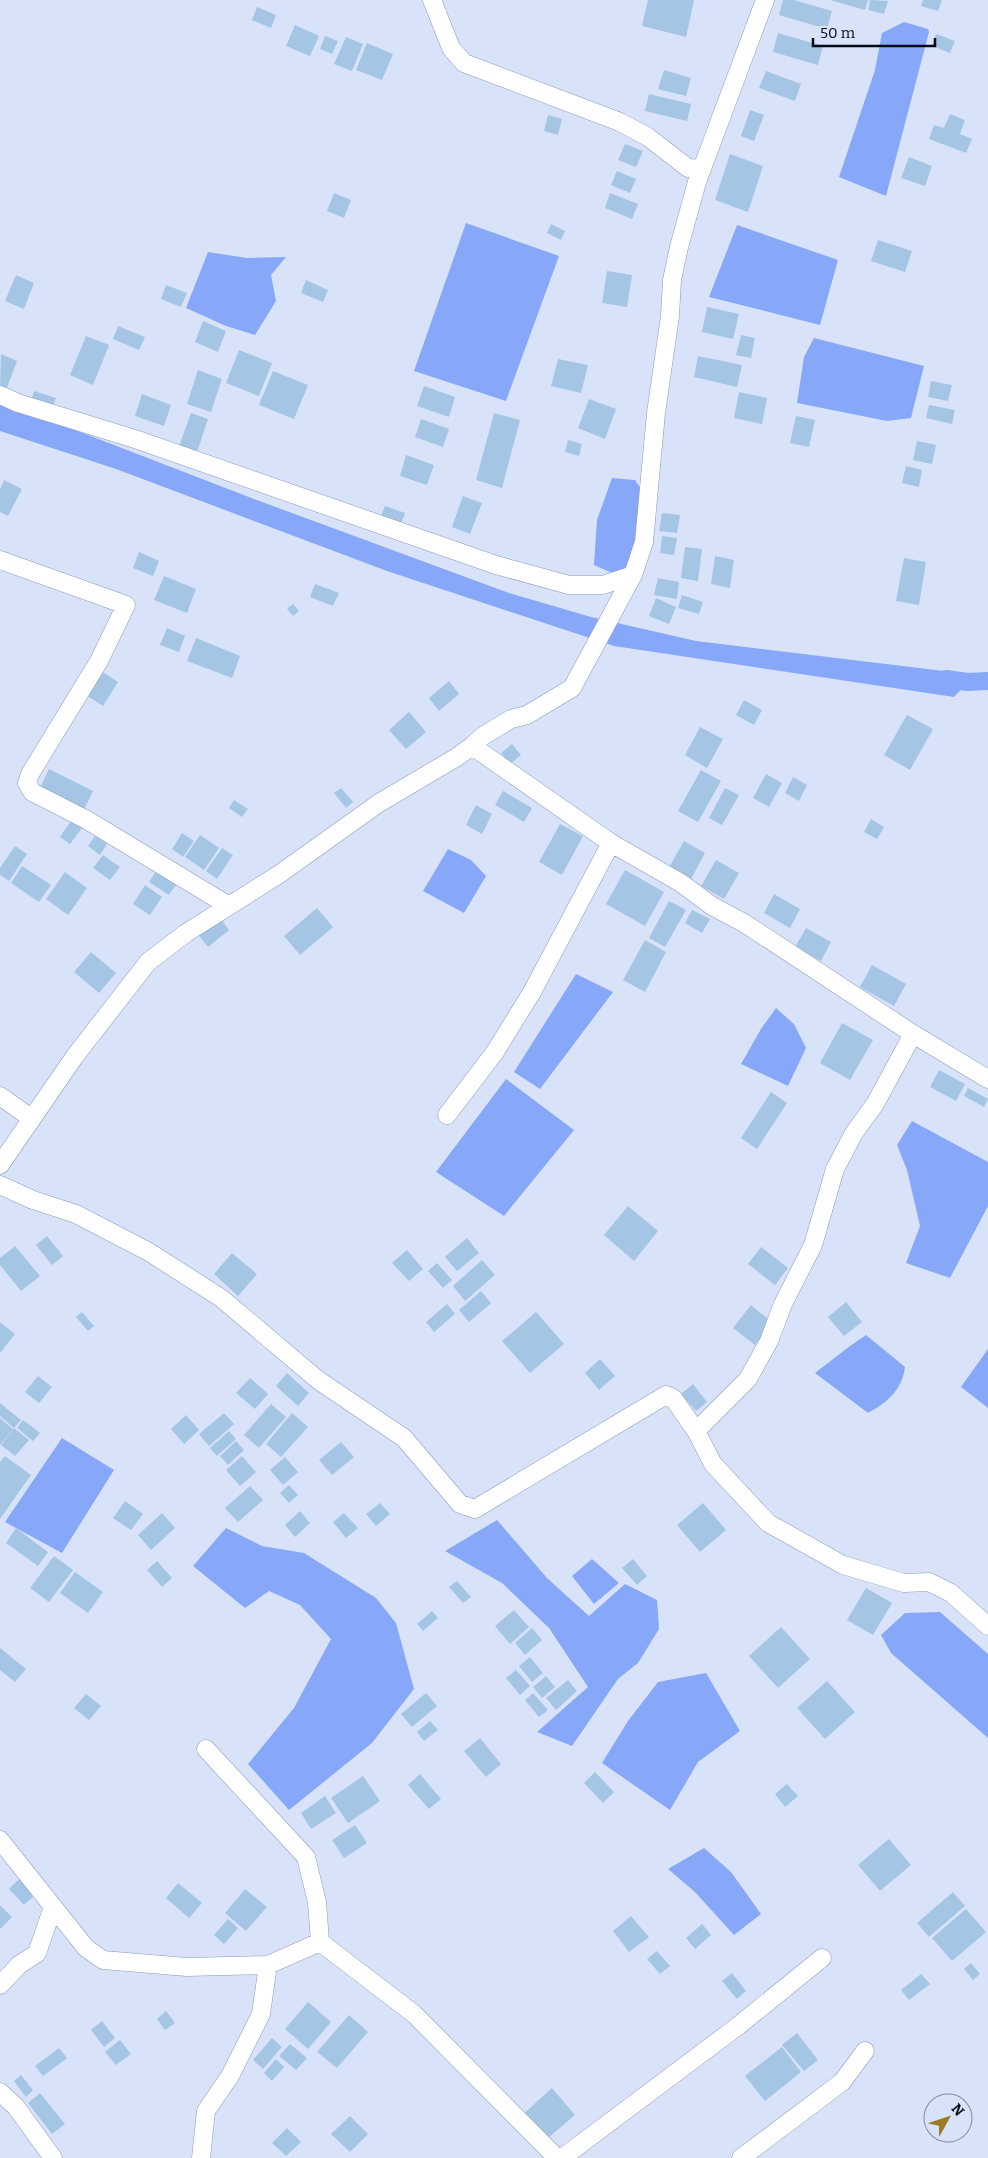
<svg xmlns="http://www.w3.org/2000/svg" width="988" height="2158" font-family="Bitter,serif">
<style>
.water{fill:#87a8f9}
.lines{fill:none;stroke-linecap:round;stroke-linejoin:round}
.canal{stroke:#87a8f9;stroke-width:18}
.building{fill:#a4c5e4}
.minor-casing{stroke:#8999bd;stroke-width:19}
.minor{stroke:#fff;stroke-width:18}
</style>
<rect width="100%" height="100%" fill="#d8e3fa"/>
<!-- water -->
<path class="water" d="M 904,22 L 928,29 L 929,32 L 886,196 L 839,177 L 875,70 L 882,33 Z
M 466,223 L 559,256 L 506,401 L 414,371 Z
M 737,225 L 838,260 L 820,325 L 709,297 Z
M 208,252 L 247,258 L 286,257 L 271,275 L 276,301 L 255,335 L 226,326 L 186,308 Z
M 814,338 L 924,366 L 911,418 L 887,421 L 797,403 L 804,357 Z
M 0,401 L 254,499 L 509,593 L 591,617 L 696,641 L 952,672 L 968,682 L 954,697 L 614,646 L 387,571 L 116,469 L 0,431 Z
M 612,478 L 635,480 L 641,489 L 640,554 L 619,576 L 594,565 L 597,520 Z
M 448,849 L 471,860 L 486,876 L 464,913 L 423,891 Z
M 576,974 L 613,992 L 540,1089 L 514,1072 Z
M 776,1008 L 794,1024 L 806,1048 L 788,1086 L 741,1064 L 761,1029 Z
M 506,1079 L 574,1130 L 504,1216 L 436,1172 Z
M 912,1121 L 988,1162 L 988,1206 L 950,1278 L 906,1263 L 920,1226 L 907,1170 L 897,1145 Z
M 866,1335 L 905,1367 C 902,1390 887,1403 868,1413 L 815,1373 L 850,1346 Z
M 988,1349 L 988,1408 L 961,1387 Z
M 62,1438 L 114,1470 L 62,1553 L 5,1522 Z
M 497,1520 L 547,1578 L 589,1616 L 625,1584 L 657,1600 L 659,1629 L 638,1663 L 618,1679 L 572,1746 L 537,1732 L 588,1687 L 549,1628 L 502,1583 L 445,1551 Z
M 226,1528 L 262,1546 L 304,1553 L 376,1598 L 396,1623 L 414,1689 L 372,1743 L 289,1810 L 248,1764 L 294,1708 L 331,1639 L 300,1605 L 269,1591 L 245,1608 L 193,1566 Z
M 592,1559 L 619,1583 L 594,1604 L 572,1576 Z
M 940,1612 L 988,1654 L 988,1738 L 891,1653 L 881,1635 L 905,1613 Z
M 706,1673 L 740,1731 L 698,1762 L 670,1810 L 602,1763 L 628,1721 L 658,1682 Z
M 704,1848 L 731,1872 L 761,1914 L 734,1935 L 695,1892 L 668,1869 Z"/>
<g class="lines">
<!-- canal -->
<path class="canal" d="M 946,679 L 968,682 L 988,681"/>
</g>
<!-- building -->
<path class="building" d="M 648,0 L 694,0 L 686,37 L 642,26 Z
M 783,0 L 794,0 L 832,11 L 827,29 L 779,15 Z
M 830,0 L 868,0 L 865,10 Z
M 870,0 L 888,1 L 884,14 L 868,10 Z
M 923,0 L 942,0 L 938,11 L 921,6 Z
M 257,7 L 276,15 L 271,28 L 252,20 Z
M 295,25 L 319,36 L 310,56 L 286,46 Z
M 778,33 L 823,46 L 818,65 L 773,52 Z
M 936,34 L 955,41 L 950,53 L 932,46 Z
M 325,36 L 338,41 L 332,54 L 320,49 Z
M 346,37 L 363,44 L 352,71 L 334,64 Z
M 367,43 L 393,54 L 382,80 L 356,70 Z
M 664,70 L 691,78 L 686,96 L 658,89 Z
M 766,71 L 801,84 L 795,101 L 759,88 Z
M 649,94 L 691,104 L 687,121 L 645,111 Z
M 750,110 L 764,115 L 754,141 L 741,136 Z
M 950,114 L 965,120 L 960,134 L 972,139 L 966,153 L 929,139 L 934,125 L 944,128 Z
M 548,115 L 562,119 L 558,135 L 544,131 Z
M 625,144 L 643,151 L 636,167 L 618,160 Z
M 730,154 L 763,166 L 748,212 L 715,200 Z
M 909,157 L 932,166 L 925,186 L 901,178 Z
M 617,171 L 636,179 L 630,193 L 611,185 Z
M 334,193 L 351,200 L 344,218 L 327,211 Z
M 610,193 L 638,204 L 632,219 L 605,208 Z
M 551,224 L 565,231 L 561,240 L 547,233 Z
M 878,240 L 912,251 L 905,272 L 871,261 Z
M 607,271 L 632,275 L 627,307 L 602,303 Z
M 16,275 L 34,283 L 24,309 L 5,301 Z
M 306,280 L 328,290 L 323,302 L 301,293 Z
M 166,285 L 187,293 L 181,307 L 161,299 Z
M 707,307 L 739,314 L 733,339 L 702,332 Z
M 203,321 L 226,331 L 218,352 L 195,342 Z
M 118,326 L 145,337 L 139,350 L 113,339 Z
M 741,335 L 755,338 L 751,358 L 736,355 Z
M 86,336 L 109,345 L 93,385 L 70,375 Z
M 239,350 L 272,363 L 259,396 L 226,383 Z
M 1,354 L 17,361 L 6,390 L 0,387 Z
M 698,356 L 742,365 L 737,387 L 694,377 Z
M 558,359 L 588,365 L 581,393 L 551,386 Z
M 198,370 L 222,379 L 211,412 L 187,404 Z
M 273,371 L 308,385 L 294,419 L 259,405 Z
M 931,381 L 952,385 L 948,401 L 928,397 Z
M 424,386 L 455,397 L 449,417 L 417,406 Z
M 34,391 L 56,398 L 52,408 L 31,401 Z
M 739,392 L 767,398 L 762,424 L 734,418 Z
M 142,394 L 171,405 L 164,426 L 135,416 Z
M 589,399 L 616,409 L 605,439 L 578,428 Z
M 929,405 L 955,410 L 952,424 L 926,418 Z
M 191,413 L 208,419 L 196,455 L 178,449 Z
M 494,413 L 520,420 L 502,488 L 476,480 Z
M 796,416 L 815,420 L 809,447 L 790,443 Z
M 421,419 L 449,429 L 443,447 L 415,437 Z
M 568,440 L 582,444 L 579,456 L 565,452 Z
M 917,441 L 936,445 L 932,464 L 913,460 Z
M 406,455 L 434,465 L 427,485 L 400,476 Z
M 906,466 L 922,470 L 919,487 L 902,483 Z
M 4,480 L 22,489 L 8,516 L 0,512 L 0,489 Z
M 463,496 L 482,503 L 470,534 L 452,527 Z
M 385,506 L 405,513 L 401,523 L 381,516 Z
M 662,513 L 680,515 L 677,533 L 659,531 Z
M 662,536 L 677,538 L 674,555 L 660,553 Z
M 685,547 L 702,549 L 698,581 L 681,578 Z
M 139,552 L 159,561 L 153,576 L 133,568 Z
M 715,556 L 734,560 L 730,588 L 711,584 Z
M 904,558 L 926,562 L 919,605 L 896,601 Z
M 164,576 L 196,589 L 187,613 L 154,600 Z
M 658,578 L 679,582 L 677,599 L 654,595 Z
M 315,584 L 339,593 L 333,606 L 310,597 Z
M 682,595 L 703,602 L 699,614 L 678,608 Z
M 656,598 L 676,607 L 669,624 L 649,616 Z
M 293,604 L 299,611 L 293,616 L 287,609 Z
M 167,628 L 185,636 L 179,652 L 160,645 Z
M 196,638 L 240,656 L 232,678 L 187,661 Z
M 98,669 L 118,682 L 103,706 L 83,693 Z
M 449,681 L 459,694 L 439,711 L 429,698 Z
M 744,700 L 762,710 L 754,725 L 736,715 Z
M 409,712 L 426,732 L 406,749 L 389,730 Z
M 907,715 L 933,729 L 910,770 L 884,755 Z
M 700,727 L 723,739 L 707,768 L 685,755 Z
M 512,744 L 521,755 L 510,764 L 501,753 Z
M 49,769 L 93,791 L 83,812 L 39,790 Z
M 701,770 L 721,781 L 698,822 L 678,811 Z
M 766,774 L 782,783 L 769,807 L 753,798 Z
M 793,777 L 807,785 L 799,801 L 785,793 Z
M 341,788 L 353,802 L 346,808 L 334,793 Z
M 725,788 L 739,795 L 722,825 L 709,818 Z
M 503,791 L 532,808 L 524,822 L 495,805 Z
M 234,800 L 248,809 L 242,817 L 229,808 Z
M 476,805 L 492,814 L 482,834 L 466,825 Z
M 871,819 L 884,827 L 877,839 L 864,832 Z
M 71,821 L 82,828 L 70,844 L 60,837 Z
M 560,824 L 583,836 L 562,875 L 539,862 Z
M 182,833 L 194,841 L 183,857 L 172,849 Z
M 200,835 L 219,848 L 204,870 L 185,857 Z
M 95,836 L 107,844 L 100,855 L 88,846 Z
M 684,841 L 705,853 L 689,883 L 667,871 Z
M 15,846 L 27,854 L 9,881 L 0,875 L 0,868 Z
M 222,848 L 233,855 L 217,879 L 206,871 Z
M 103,855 L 120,867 L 110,880 L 93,868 Z
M 716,860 L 739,873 L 724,899 L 701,886 Z
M 22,866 L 51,885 L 39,902 L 11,883 Z
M 625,870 L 664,892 L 645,926 L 606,904 Z
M 156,871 L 176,885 L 169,895 L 149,882 Z
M 65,872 L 87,888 L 68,915 L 46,899 Z
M 145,885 L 162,897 L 150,915 L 133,904 Z
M 774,894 L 800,909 L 790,928 L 764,913 Z
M 669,901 L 686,910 L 665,947 L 649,938 Z
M 317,908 L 333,927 L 300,955 L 284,936 Z
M 692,910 L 710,919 L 702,933 L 685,923 Z
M 218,915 L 229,930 L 208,947 L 197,933 Z
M 806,928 L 831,942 L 821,961 L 795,947 Z
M 645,940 L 666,952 L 645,992 L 623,980 Z
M 91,952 L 116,973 L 99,993 L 74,972 Z
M 872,965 L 906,984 L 894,1006 L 860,987 Z
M 842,1023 L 873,1040 L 850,1080 L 820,1063 Z
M 939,1070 L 965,1084 L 956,1101 L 930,1087 Z
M 968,1088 L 988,1099 L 984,1107 L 964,1096 Z
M 771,1092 L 787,1103 L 757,1149 L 741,1138 Z
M 628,1206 L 658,1231 L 634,1261 L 604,1235 Z
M 47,1236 L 63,1256 L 52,1265 L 36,1245 Z
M 467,1238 L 479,1253 L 457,1271 L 445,1257 Z
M 15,1246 L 40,1276 L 21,1291 L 0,1265 L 0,1258 Z
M 761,1247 L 788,1268 L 775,1285 L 748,1264 Z
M 407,1250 L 423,1269 L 409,1281 L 392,1263 Z
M 232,1253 L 257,1274 L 238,1296 L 214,1274 Z
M 482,1260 L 495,1275 L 465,1301 L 453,1286 Z
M 437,1263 L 452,1280 L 443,1288 L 428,1271 Z
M 481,1291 L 491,1303 L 469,1322 L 459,1310 Z
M 846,1302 L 862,1322 L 844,1336 L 828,1317 Z
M 447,1304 L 455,1314 L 434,1332 L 426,1322 Z
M 751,1305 L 773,1323 L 755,1345 L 733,1328 Z
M 82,1312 L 94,1326 L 88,1331 L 76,1317 Z
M 536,1312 L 564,1344 L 530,1373 L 502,1341 Z
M 0,1322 L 15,1334 L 0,1353 Z
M 600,1359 L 615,1376 L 599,1390 L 585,1373 Z
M 287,1373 L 309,1393 L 298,1406 L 276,1386 Z
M 38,1376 L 52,1387 L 39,1403 L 25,1392 Z
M 250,1378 L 268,1394 L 255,1409 L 236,1393 Z
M 693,1384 L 707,1402 L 696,1411 L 681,1394 Z
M 0,1403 L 21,1420 L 14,1428 L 0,1416 Z
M 271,1404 L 286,1417 L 259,1448 L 244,1435 Z
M 224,1413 L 234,1424 L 209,1446 L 199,1434 Z
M 292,1413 L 308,1427 L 281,1457 L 266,1444 Z
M 186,1415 L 199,1430 L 184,1444 L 171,1429 Z
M 0,1418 L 13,1429 L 0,1445 Z
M 23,1420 L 40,1433 L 33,1441 L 17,1428 Z
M 14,1428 L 29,1440 L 15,1456 L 1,1445 Z
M 229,1431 L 236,1439 L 217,1456 L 210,1448 Z
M 236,1441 L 244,1450 L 228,1465 L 220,1456 Z
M 341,1442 L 354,1457 L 332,1475 L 319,1460 Z
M 5,1456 L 31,1475 L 0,1519 L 0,1462 Z
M 242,1456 L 256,1472 L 240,1486 L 226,1470 Z
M 285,1457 L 298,1472 L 283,1485 L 270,1470 Z
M 289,1485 L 298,1495 L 289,1503 L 280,1493 Z
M 250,1486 L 263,1500 L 238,1522 L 225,1508 Z
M 125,1501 L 143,1514 L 131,1530 L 113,1518 Z
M 380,1503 L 390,1514 L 376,1526 L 366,1514 Z
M 703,1503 L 726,1530 L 700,1552 L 677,1525 Z
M 300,1511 L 310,1523 L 295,1537 L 285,1525 Z
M 162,1513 L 175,1528 L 151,1550 L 138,1535 Z
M 344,1513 L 358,1528 L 346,1538 L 333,1522 Z
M 16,1528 L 48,1552 L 38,1566 L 6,1543 Z
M 54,1556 L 73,1570 L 49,1602 L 30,1588 Z
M 633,1559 L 647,1576 L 637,1585 L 622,1568 Z
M 157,1561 L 172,1578 L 162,1587 L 147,1570 Z
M 75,1572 L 103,1592 L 88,1613 L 60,1593 Z
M 457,1581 L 471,1597 L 463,1603 L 449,1587 Z
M 866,1588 L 892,1603 L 873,1635 L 847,1620 Z
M 514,1610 L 529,1627 L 510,1644 L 495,1626 Z
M 432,1611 L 438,1618 L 423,1631 L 417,1624 Z
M 781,1627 L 810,1659 L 778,1688 L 749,1656 Z
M 532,1628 L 542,1640 L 525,1655 L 515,1643 Z
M 0,1648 L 26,1669 L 15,1682 L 0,1670 Z
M 530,1657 L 543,1673 L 532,1682 L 519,1666 Z
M 516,1670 L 530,1686 L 520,1695 L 506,1678 Z
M 546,1676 L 555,1687 L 542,1698 L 533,1687 Z
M 568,1680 L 577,1691 L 556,1710 L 546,1698 Z
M 827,1681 L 855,1712 L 825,1739 L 797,1708 Z
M 426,1693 L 437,1706 L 412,1727 L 401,1714 Z
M 533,1693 L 548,1710 L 539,1717 L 525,1700 Z
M 86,1694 L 101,1706 L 89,1720 L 74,1708 Z
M 430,1721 L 438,1730 L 424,1741 L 417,1732 Z
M 480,1738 L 501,1764 L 486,1777 L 464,1751 Z
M 595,1772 L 614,1792 L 603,1803 L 584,1783 Z
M 420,1774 L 441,1799 L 429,1809 L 408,1785 Z
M 363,1776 L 380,1801 L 348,1823 L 331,1798 Z
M 787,1784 L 798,1796 L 785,1807 L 775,1794 Z
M 325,1796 L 336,1813 L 311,1829 L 301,1813 Z
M 355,1825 L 367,1843 L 344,1858 L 332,1840 Z
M 889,1839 L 911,1865 L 880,1891 L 858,1865 Z
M 20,1878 L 36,1894 L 24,1905 L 9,1889 Z
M 178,1883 L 202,1903 L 189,1918 L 166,1898 Z
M 245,1889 L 267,1907 L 246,1931 L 225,1913 Z
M 953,1892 L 965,1906 L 929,1937 L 917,1923 Z
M 0,1905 L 12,1917 L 0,1929 Z
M 966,1909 L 986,1932 L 952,1961 L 932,1938 Z
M 631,1916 L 649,1937 L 629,1952 L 613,1931 Z
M 228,1919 L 238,1928 L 224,1944 L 214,1935 Z
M 702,1924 L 711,1935 L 695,1949 L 686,1938 Z
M 657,1951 L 670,1966 L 660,1974 L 647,1959 Z
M 971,1963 L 980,1974 L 973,1980 L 964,1969 Z
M 732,1973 L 746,1991 L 737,1999 L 722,1981 Z
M 921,1974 L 930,1984 L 909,2000 L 901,1990 Z
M 308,2002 L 331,2022 L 308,2049 L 285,2029 Z
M 166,2011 L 175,2023 L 165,2030 L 157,2019 Z
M 349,2015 L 368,2032 L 337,2068 L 317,2052 Z
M 102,2021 L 115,2038 L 104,2047 L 91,2030 Z
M 797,2033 L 818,2060 L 804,2071 L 782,2045 Z
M 272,2038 L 282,2047 L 263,2069 L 253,2060 Z
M 120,2040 L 131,2054 L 116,2065 L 105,2052 Z
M 290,2044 L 307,2058 L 296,2070 L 279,2056 Z
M 782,2047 L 801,2072 L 765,2101 L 745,2076 Z
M 59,2048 L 67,2058 L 43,2076 L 35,2066 Z
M 276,2059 L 284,2067 L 272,2081 L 264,2073 Z
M 21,2075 L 33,2090 L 26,2097 L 14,2081 Z
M 552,2088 L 575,2115 L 542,2143 L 520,2117 Z
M 40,2093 L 65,2124 L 52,2134 L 28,2103 Z
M 350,2116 L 368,2134 L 350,2152 L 331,2134 Z
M 287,2128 L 301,2142 L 286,2156 L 272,2143 Z"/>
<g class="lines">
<defs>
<path id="minor" d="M 432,0 L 451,48 L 464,63 L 620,122 L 648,137 L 688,168 L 702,169
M 0,395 L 18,403 L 135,439 L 496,565 L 569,585 L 603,585 L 633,575
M 0,560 L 126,605 L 99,661 L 30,774 L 27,783 L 32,792 L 87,820 L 229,906
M 472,746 L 483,736 L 511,719 L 527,715 L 572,688 L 633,575 L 644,542 L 656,413 L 670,316 L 672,280 L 679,247 L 697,182 L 765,0
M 0,1096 L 31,1118
M 447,1115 L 495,1052 L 532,992 L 611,843
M 0,1165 L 75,1056 L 148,962 L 186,933 L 278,875 L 379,803 L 457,757 L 472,746 L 611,843 L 681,883 L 712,906 L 744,923 L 913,1034 L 988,1079
M 0,1185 L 33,1200 L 76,1214 L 149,1252 L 221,1298 L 318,1380 L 404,1438 L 460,1504 L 475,1509 L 666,1395 L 673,1398 L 696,1431 L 713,1464 L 768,1523 L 843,1565 L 904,1583 L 929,1582 L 951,1593 L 988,1626
M 696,1431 L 748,1379 L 769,1341 L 783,1304 L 813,1245 L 835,1169 L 854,1133 L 875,1104 L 913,1034
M 206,1749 L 306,1857 L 317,1902 L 320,1942 L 414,2014 L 557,2158
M 0,1840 L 86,1948 L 103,1960 L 187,1967 L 268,1965 L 320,1942
M 0,1985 L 19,1965 L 37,1953 L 53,1907
M 0,2092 L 16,2107 L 53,2158
M 201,2158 L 206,2111 L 230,2076 L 261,2014 L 268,1965
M 562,2158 L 738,2026 L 822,1958
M 741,2158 L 842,2082 L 865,2051"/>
</defs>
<!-- minor casing -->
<use href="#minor" class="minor-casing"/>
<!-- minor -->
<use href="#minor" class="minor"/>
</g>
<!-- north arrow -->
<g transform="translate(948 2118) rotate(50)"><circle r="24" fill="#d8e3fa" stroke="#848da0"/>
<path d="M0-4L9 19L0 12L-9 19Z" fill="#9c7b25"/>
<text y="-8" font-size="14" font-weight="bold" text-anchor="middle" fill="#070b18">N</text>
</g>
<!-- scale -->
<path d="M813 38v8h122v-8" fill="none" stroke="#070b18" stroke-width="2.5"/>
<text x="820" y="38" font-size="15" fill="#070b18" stroke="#d8e3fa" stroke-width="4" paint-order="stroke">50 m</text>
</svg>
